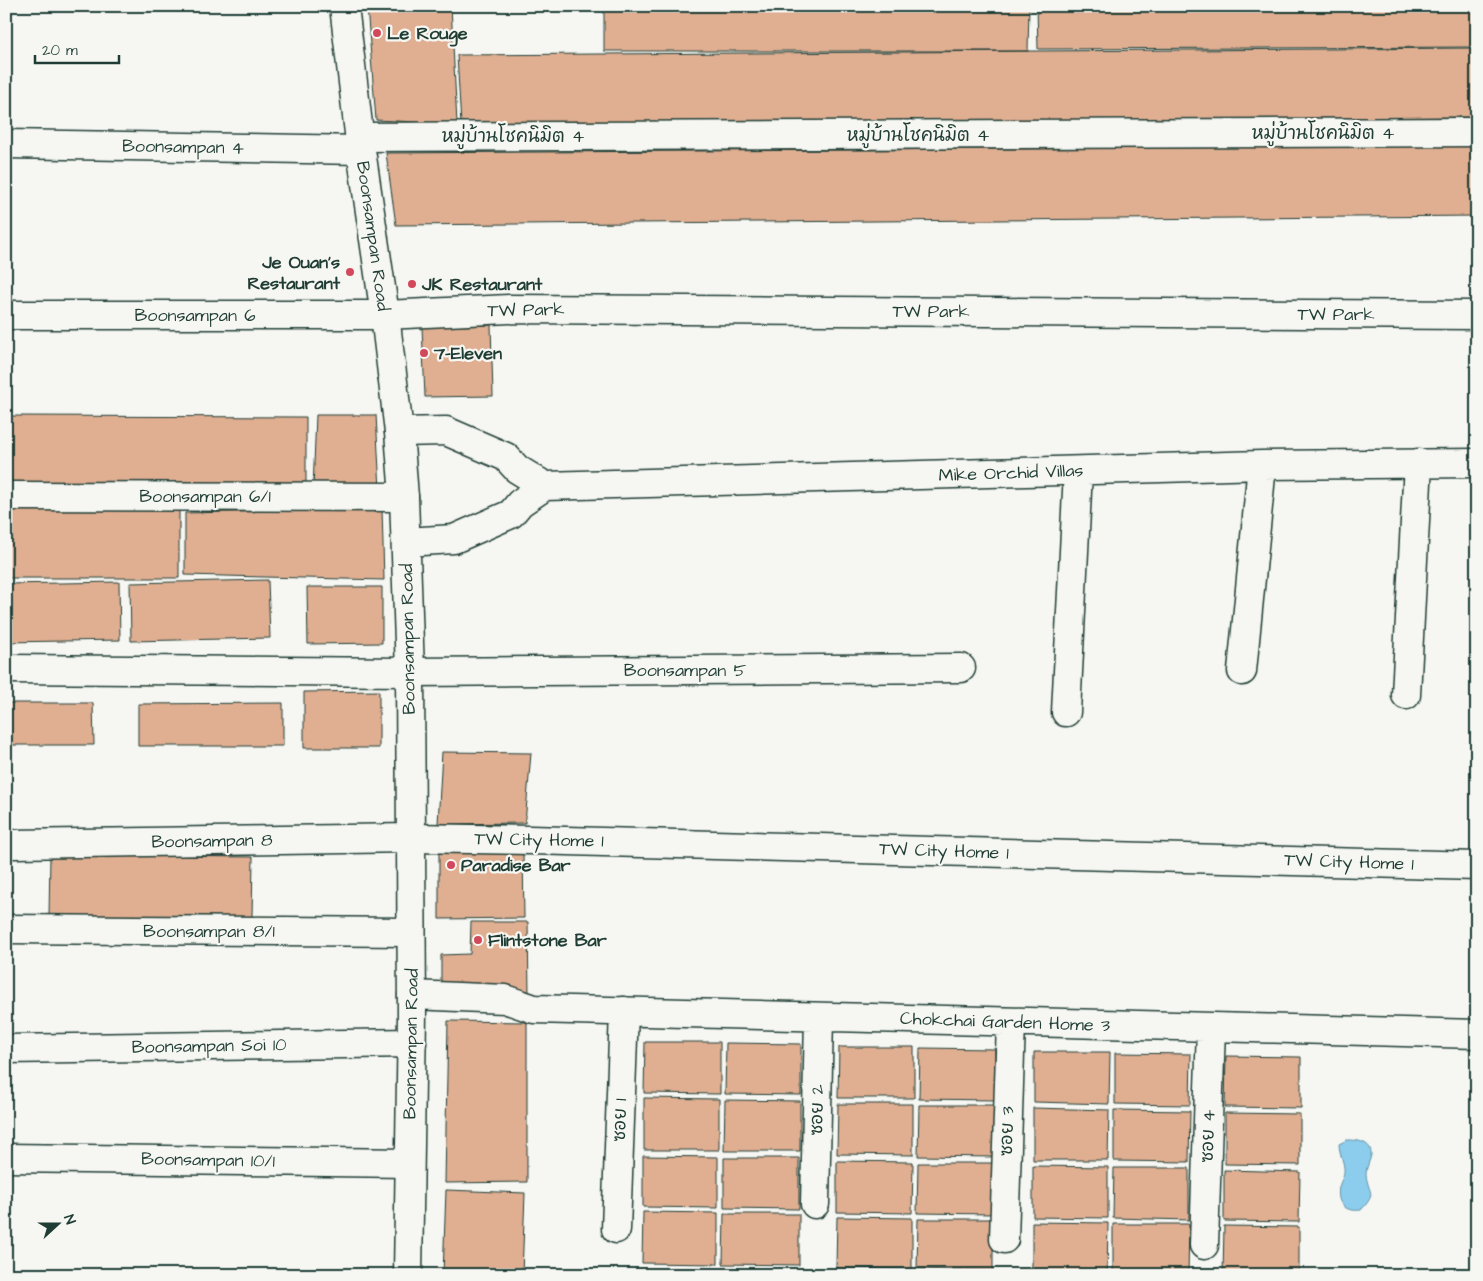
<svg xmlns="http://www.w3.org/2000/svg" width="1483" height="1281" font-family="'Architects Daughter','Playpen Sans Thai',sans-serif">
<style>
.water{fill:#8ccced;stroke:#6093a3}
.building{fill:#e0af92;stroke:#1f3d34}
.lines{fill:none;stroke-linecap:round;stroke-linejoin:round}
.minor-casing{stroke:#1f3d34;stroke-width:31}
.tertiary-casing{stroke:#1f3d34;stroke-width:31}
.minor{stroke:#f6f6f2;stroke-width:28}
.tertiary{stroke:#f6f6f2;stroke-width:28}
.poi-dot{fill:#d1495b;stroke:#f6f6f2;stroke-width:2}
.labels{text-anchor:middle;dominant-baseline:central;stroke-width:4.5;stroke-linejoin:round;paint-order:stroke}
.poi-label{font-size:18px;font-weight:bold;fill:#1f3d34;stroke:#f6f6f2;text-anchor:start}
.street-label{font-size:18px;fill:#1f3d34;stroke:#f6f6f2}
</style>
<rect width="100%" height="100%" fill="#f6f6f2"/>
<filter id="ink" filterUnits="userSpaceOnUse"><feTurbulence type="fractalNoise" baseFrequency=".02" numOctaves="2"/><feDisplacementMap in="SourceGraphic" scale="10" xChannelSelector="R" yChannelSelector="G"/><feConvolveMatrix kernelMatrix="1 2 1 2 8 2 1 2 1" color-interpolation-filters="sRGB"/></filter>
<g filter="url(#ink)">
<!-- water -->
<path class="water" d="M 1347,1140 C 1356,1140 1372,1141 1371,1155 C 1370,1161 1366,1167 1366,1174 C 1368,1194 1378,1192 1361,1210 C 1345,1212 1336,1204 1339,1187 C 1340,1182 1344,1177 1344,1172 C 1345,1163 1339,1154 1339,1144 Z"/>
<!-- building -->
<path class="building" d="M 367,6 L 451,6 L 457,124 L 376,120 Z
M 604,6 L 1029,6 L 1028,51 L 604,51 Z
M 1037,6 L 1477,6 L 1477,47 L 1038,49 Z
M 1477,48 L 1477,117 L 461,125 L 457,55 Z
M 1477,146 L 1477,216 L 396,225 L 386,153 Z
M 491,325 L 493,396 L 425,397 L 422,327 Z
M 316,415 L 376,415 L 380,490 L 313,489 Z
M 6,416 L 306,417 L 306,486 L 6,485 Z
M 382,509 L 384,580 L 185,575 L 185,513 Z
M 6,510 L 179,510 L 179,578 L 6,578 Z
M 268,580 L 270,638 L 131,641 L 130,583 Z
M 119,582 L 120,640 L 6,642 L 6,584 Z
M 307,587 L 382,587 L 382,643 L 308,644 Z
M 379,691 L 379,748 L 304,748 L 304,692 Z
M 6,703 L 93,703 L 94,745 L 6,745 Z
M 283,703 L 283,746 L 138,746 L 138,704 Z
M 442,752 L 531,753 L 525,823 L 438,824 Z
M 439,853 L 523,854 L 524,918 L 439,919 Z
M 50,855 L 253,857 L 252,918 L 49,917 Z
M 471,922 L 528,922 L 529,995 L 441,994 L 441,955 L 470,954 Z
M 448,1021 L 527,1022 L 527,1182 L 445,1183 Z
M 645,1042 L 720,1042 L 720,1094 L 644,1093 Z
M 726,1043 L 801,1044 L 801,1095 L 725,1094 Z
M 839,1047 L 914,1047 L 914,1098 L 838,1098 Z
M 920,1048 L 995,1049 L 995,1100 L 919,1099 Z
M 1034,1052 L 1110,1052 L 1109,1104 L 1034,1102 Z
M 1115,1053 L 1191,1054 L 1190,1105 L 1115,1104 Z
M 1226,1056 L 1301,1057 L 1301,1108 L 1225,1107 Z
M 644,1098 L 719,1099 L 719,1150 L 644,1150 Z
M 725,1100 L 800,1101 L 800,1151 L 724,1151 Z
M 838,1104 L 913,1104 L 913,1155 L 837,1154 Z
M 919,1105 L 994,1105 L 994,1157 L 918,1156 Z
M 1033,1108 L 1109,1110 L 1108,1160 L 1033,1160 Z
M 1114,1110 L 1190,1111 L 1189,1162 L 1114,1161 Z
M 1225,1113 L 1300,1114 L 1300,1165 L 1225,1164 Z
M 643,1156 L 718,1157 L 718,1208 L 643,1207 Z
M 724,1158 L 799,1158 L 799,1209 L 724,1208 Z
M 837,1161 L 913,1162 L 912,1213 L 837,1212 Z
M 918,1163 L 993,1163 L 993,1214 L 917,1213 Z
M 1033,1166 L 1108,1167 L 1108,1218 L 1033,1217 Z
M 1114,1168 L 1189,1168 L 1189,1220 L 1113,1218 Z
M 1224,1170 L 1300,1172 L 1299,1222 L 1224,1221 Z
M 446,1190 L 525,1193 L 522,1275 L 443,1275 Z
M 643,1212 L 718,1213 L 718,1264 L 642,1263 Z
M 724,1214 L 799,1214 L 799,1265 L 723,1264 Z
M 837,1217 L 912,1218 L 912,1269 L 836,1268 Z
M 918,1219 L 993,1219 L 993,1271 L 917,1269 Z
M 1032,1222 L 1108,1223 L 1107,1274 L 1032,1273 Z
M 1113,1224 L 1189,1224 L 1188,1275 L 1113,1274 Z
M 1224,1226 L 1299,1227 L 1299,1275 L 1223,1275 Z
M 263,1273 L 344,1275 L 263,1275 Z"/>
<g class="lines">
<defs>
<path id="minor" d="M 360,137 L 1477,132
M 6,144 L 361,150
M 6,315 L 385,315 L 509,309 L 1477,315
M 399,432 L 446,431 L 506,457 L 517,469 L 545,486
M 6,496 L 404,497
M 406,542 L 454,539 L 511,514 L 520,503 L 545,486 L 1262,465 L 1477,463
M 6,669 L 410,672 L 961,668
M 1242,671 L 1262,465
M 1406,695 L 1418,463
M 1066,712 L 1078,471
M 14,844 L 411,838 L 530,840 L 1477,866
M 6,929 L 411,932
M 412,995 L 505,999 L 534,1009 L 1477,1034
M 6,1049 L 412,1043
M 6,1158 L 409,1163
M 815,1204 L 819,1017
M 616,1229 L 624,1011
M 1004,1239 L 1011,1022
M 1204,1245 L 1211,1027"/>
<path id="tertiary" d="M 344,6 L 361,150 L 385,315 L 399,432 L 404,497 L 410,672 L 412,1014 L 408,1275"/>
</defs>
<!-- minor casing -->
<use href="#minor" class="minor-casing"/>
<!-- tertiary casing -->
<use href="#tertiary" class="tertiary-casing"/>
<!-- minor -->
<use href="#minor" class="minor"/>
<!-- tertiary -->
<use href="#tertiary" class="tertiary"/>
</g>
</g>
<!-- markers -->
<g class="poi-dot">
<circle cx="377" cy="33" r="5"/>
<circle cx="350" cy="272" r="5"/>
<circle cx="412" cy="284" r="5"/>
<circle cx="424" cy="353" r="5"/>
<circle cx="451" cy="865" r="5"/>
<circle cx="478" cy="940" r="5"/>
</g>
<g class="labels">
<!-- poi labels -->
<g class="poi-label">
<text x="387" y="33">Le Rouge</text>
<text x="340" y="262" text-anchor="end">Je Ouan’s<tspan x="340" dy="21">Restaurant</tspan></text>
<text x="422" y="284">JK Restaurant</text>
<text x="434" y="353">7-Eleven</text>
<text x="461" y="865">Paradise Bar</text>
<text x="488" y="940">Flintstone Bar</text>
</g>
<!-- street labels -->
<g class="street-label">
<text x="1323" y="133">หมู่บ้านโชคนิมิต 4</text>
<text x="918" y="135">หมู่บ้านโชคนิมิต 4</text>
<text x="513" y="136">หมู่บ้านโชคนิมิต 4</text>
<text transform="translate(183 147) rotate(1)">Boonsampan 4</text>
<text transform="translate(373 236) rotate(82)">Boonsampan Road</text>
<text transform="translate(526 310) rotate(-1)">TW Park</text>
<text x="931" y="311">TW Park</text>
<text x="1336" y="314">TW Park</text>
<text x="195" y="315">Boonsampan 6</text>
<text transform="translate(1011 473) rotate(-2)">Mike Orchid Villas</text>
<text x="205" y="496">Boonsampan 6/1</text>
<text transform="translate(408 639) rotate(-91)">Boonsampan Road</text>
<text x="685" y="670">Boonsampan 5</text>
<text transform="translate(539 840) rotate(1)">TW City Home 1</text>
<text transform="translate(212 841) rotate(-1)">Boonsampan 8</text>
<text transform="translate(944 851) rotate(2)">TW City Home 1</text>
<text transform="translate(1349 862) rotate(2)">TW City Home 1</text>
<text x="209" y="931">Boonsampan 8/1</text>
<text transform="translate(1005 1022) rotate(2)">Chokchai Garden Home 3</text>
<text transform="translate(411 1044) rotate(-89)">Boonsampan Road</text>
<text transform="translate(209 1046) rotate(-1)">Boonsampan Soi 10</text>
<text transform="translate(817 1110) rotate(-89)">ซอย 2</text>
<text transform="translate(620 1120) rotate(-88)">ซอย 1</text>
<text transform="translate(1007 1131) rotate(-88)">ซอย 3</text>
<text transform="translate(1208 1136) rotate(-88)">ซอย 4</text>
<text transform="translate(208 1160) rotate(1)">Boonsampan 10/1</text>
</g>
</g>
<!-- margin -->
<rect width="1483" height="1281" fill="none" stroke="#f6f6f2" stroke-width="25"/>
<rect x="12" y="12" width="1458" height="1256" fill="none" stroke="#1f3d34" stroke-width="2" filter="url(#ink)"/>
<!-- north arrow -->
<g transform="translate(58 1224) rotate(69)" stroke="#f6f6f2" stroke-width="4" paint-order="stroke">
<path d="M0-4L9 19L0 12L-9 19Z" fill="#1f3d34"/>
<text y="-8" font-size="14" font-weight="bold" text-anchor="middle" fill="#1f3d34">N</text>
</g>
<!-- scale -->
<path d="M35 55v8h84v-8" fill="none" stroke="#1f3d34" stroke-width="2.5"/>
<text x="42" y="55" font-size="15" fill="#1f3d34" stroke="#f6f6f2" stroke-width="4" paint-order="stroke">20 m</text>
</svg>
